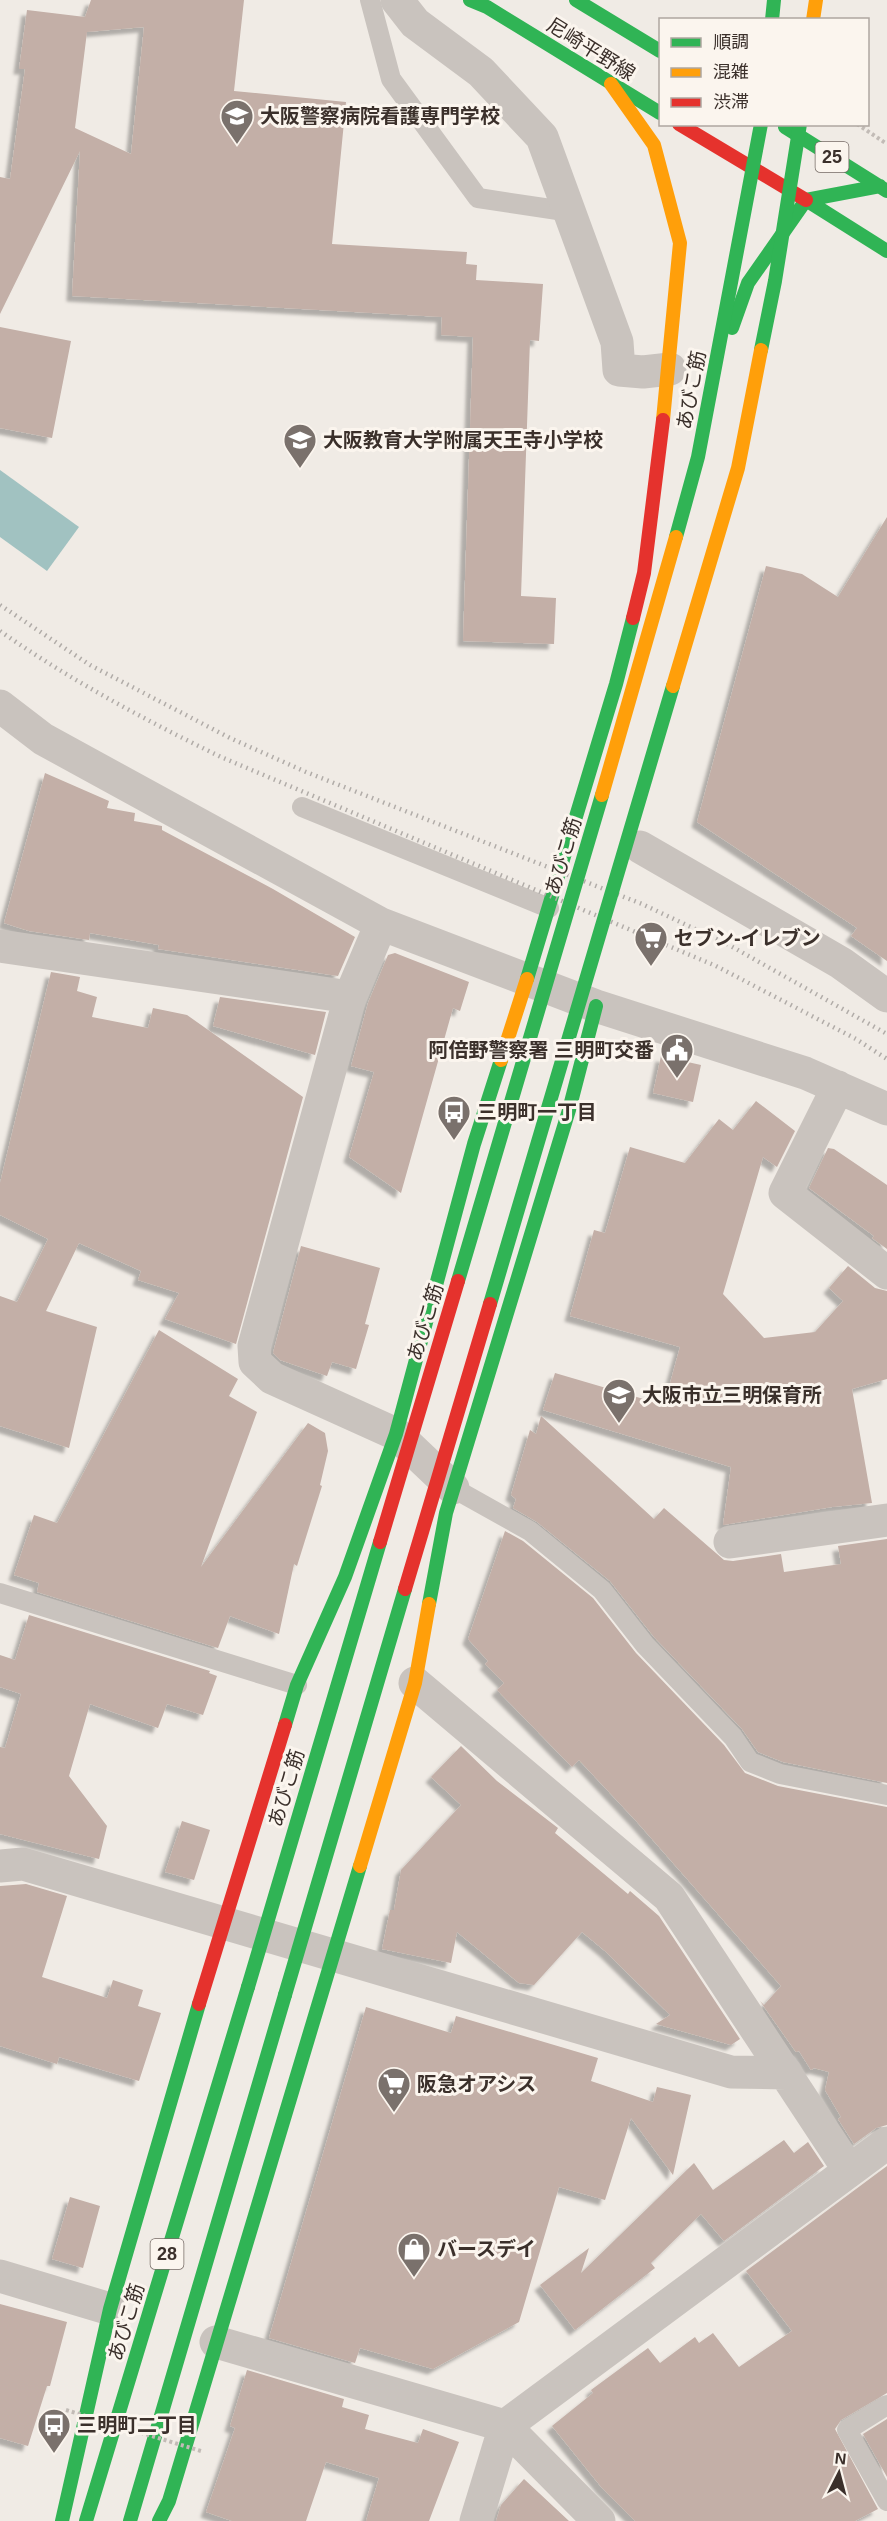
<svg xmlns="http://www.w3.org/2000/svg" width="887" height="2521" font-family="Arial,'Noto Sans JP',sans-serif">
<style>
.water{fill:#a1c2c1}
.building{fill:#c3afa7;fill-rule:evenodd;filter:url(#shadow)}
.lines{fill:none;stroke-linecap:round;stroke-linejoin:round}
.path{stroke:#c2bbb6;stroke-width:4;stroke-dasharray:3 3;stroke-linecap:butt}
.lane{stroke:#c9c3be;stroke-width:20}
.street{stroke:#c9c3be;stroke-width:33}
.fast{stroke:#30b455;stroke-width:14}
.slow{stroke:#ff9f0a;stroke-width:14}
.jam{stroke:#e5322d;stroke-width:14}
.rail{stroke:#b1aca8;stroke-width:4.5;stroke-dasharray:1.5 4.5;stroke-linecap:butt}
.path-bridge{stroke:#c2bbb6;stroke-width:4;stroke-dasharray:3 3;stroke-linecap:butt}
.fast-bridge{stroke:#30b455;stroke-width:14}
.slow-bridge{stroke:#ff9f0a;stroke-width:14}
.jam-bridge{stroke:#e5322d;stroke-width:14}
.labels{text-anchor:middle;dominant-baseline:central;stroke-width:6;stroke-linejoin:round;paint-order:stroke}
.shield{fill:#fbf5ee;stroke:#756b66;stroke-width:1.5}
.shield-label{font-size:18px;font-weight:bold;fill:#3b302b}
.street-label{font-size:20px;fill:#3b302b;stroke:#fbf5ee}
.poi-label{font-size:20px;font-weight:bold;fill:#3b302b;stroke:#fbf5ee;text-anchor:start}
</style>
<defs>
<filter id="shadow"><feDropShadow dx="-5.5" dy="5.5" stdDeviation="1.5" flood-color="#0004"/></filter>
</defs>
<rect width="100%" height="100%" fill="#f0ebe5"/>
<!-- water -->
<path class="water" d="M 0,470 L 79,527 L 47,571 L 0,537 Z"/>
<!-- building -->
<path class="building" d="M 91,0 L 244,0 L 234,91 L 346,102 L 332,244 L 467,252 L 466,264 L 477,265 L 476,280 L 543,284 L 539,341 L 530,340 L 521,596 L 556,598 L 554,644 L 463,641 L 473,337 L 441,335 L 442,317 L 72,296 L 80,151 L 0,314 L 0,177 L 10,179 L 25,69 L 19,69 L 27,10 L 85,17 ZM 144,27 L 131,154 L 75,128 L 87,32 Z
M 0,327 L 71,341 L 52,438 L 0,428 Z
M 887,517 L 887,961 L 851,936 L 857,928 L 697,822 L 766,566 L 802,574 L 838,597 Z
M 45,773 L 109,801 L 107,808 L 135,813 L 134,821 L 162,826 L 162,830 L 273,889 L 355,937 L 338,976 L 158,949 L 159,945 L 90,933 L 89,940 L 29,931 L 4,923 Z
M 395,953 L 469,982 L 460,1011 L 453,1008 L 401,1193 L 349,1157 L 374,1072 L 351,1066 L 368,1003 L 388,955 Z
M 51,972 L 80,977 L 77,991 L 97,997 L 92,1017 L 148,1028 L 153,1008 L 187,1015 L 303,1097 L 236,1344 L 165,1319 L 179,1293 L 138,1280 L 141,1271 L 79,1243 L 46,1311 L 97,1327 L 69,1448 L 0,1426 L 0,1296 L 17,1302 L 48,1239 L 0,1215 L 0,1183 Z
M 220,997 L 326,1012 L 315,1055 L 213,1026 Z
M 661,1056 L 701,1065 L 693,1102 L 653,1093 Z
M 756,1101 L 795,1131 L 777,1167 L 763,1157 L 723,1294 L 764,1338 L 815,1332 L 843,1301 L 829,1288 L 848,1266 L 875,1288 L 887,1291 L 887,1379 L 852,1389 L 872,1503 L 832,1507 L 723,1525 L 731,1467 L 543,1410 L 555,1373 L 664,1405 L 680,1347 L 570,1316 L 594,1230 L 605,1233 L 630,1147 L 685,1163 L 719,1119 L 733,1130 Z
M 828,1148 L 834,1149 L 887,1185 L 887,1249 L 872,1238 L 874,1236 L 809,1188 Z
M 301,1246 L 380,1268 L 365,1324 L 369,1325 L 356,1369 L 332,1362 L 327,1376 L 280,1360 L 273,1353 Z
M 159,1330 L 238,1379 L 229,1396 L 257,1412 L 201,1567 L 308,1423 L 325,1433 L 328,1451 L 320,1485 L 322,1486 L 297,1566 L 294,1564 L 279,1634 L 230,1616 L 218,1648 L 37,1592 L 39,1583 L 14,1575 L 34,1515 L 57,1523 Z
M 541,1416 L 654,1519 L 664,1508 L 724,1560 L 733,1561 L 781,1554 L 784,1572 L 841,1564 L 838,1546 L 887,1539 L 887,1783 L 783,1762 L 758,1752 L 742,1729 L 654,1637 L 610,1581 L 537,1522 L 513,1508 L 516,1499 L 511,1495 L 530,1430 L 536,1434 Z
M 505,1531 L 523,1541 L 593,1598 L 636,1653 L 724,1745 L 745,1773 L 778,1786 L 887,1807 L 887,2125 L 876,2128 L 854,2144 L 838,2119 L 841,2117 L 825,2090 L 829,2072 L 814,2068 L 811,2070 L 799,2051 L 796,2052 L 760,2001 L 764,2005 L 781,1986 L 637,1822 L 579,1760 L 572,1767 L 497,1690 L 504,1683 L 485,1664 L 488,1661 L 468,1639 Z
M 29,1615 L 210,1671 L 209,1673 L 217,1676 L 203,1715 L 167,1704 L 158,1728 L 90,1704 L 69,1776 L 107,1826 L 99,1859 L 0,1834 L 0,1747 L 5,1748 L 21,1694 L 0,1687 L 0,1655 L 15,1660 Z
M 461,1746 L 497,1781 L 558,1828 L 555,1833 L 628,1894 L 630,1891 L 659,1916 L 740,2039 L 731,2045 L 656,2024 L 670,2015 L 605,1951 L 582,1932 L 534,1985 L 519,1983 L 457,1932 L 451,1963 L 382,1949 L 390,1910 L 394,1910 L 401,1870 L 461,1805 L 431,1777 Z
M 182,1821 L 210,1830 L 194,1880 L 165,1872 Z
M 26,1884 L 67,1896 L 42,1977 L 107,1998 L 113,1980 L 143,1990 L 138,2006 L 161,2013 L 139,2081 L 59,2057 L 57,2064 L 0,2046 L 0,1886 Z
M 366,2007 L 451,2033 L 456,2016 L 598,2058 L 591,2081 L 653,2102 L 657,2087 L 691,2095 L 673,2175 L 631,2118 L 605,2200 L 559,2187 L 519,2322 L 433,2369 L 360,2348 L 355,2363 L 269,2338 Z
M 784,2140 L 794,2153 L 808,2142 L 824,2166 L 724,2241 L 701,2214 L 651,2263 L 655,2268 L 575,2330 L 540,2285 L 589,2248 L 581,2273 L 694,2163 L 713,2190 Z
M 887,2166 L 887,2393 L 841,2420 L 835,2429 L 878,2509 L 855,2521 L 635,2521 L 602,2488 L 552,2426 L 593,2393 L 591,2390 L 648,2348 L 660,2363 L 695,2337 L 699,2343 L 713,2333 L 739,2367 L 792,2331 L 746,2271 Z
M 70,2197 L 100,2206 L 83,2268 L 52,2259 Z
M 0,2304 L 67,2322 L 50,2386 L 47,2386 L 28,2446 L 0,2438 Z
M 247,2370 L 344,2399 L 342,2407 L 369,2415 L 365,2429 L 418,2443 L 423,2429 L 459,2442 L 429,2521 L 366,2521 L 379,2478 L 326,2462 L 306,2521 L 232,2521 L 206,2512 L 235,2428 L 230,2426 Z
M 887,2419 L 887,2477 L 863,2434 Z
M 524,2479 L 569,2521 L 496,2521 L 501,2505 Z"/>
<g class="lines">
<!-- path -->
<path class="path" d="M 857,124 L 887,144"/>
<!-- lane -->
<path class="lane" d="M 370,0 L 391,79 L 478,198 L 571,212
M 302,807 L 549,908
M 453,1488 L 530,1531 L 602,1590 L 645,1645 L 733,1737 L 750,1762 L 780,1774 L 887,1795
M 0,1593 L 297,1685
M 887,2405 L 847,2430 L 887,2501"/>
<!-- street -->
<path class="street" d="M 397,0 L 415,23 L 481,72 L 542,137 L 617,342 L 619,370 L 643,372 L 670,369
M 0,706 L 43,739 L 381,924 L 596,1006 L 805,1073 L 887,1109
M 640,847 L 841,963 L 887,996
M 381,924 L 350,997 L 254,1346 L 255,1362 L 272,1378 L 396,1434 L 453,1488
M 0,946 L 350,997
M 838,1087 L 785,1193 L 887,1273
M 730,1542 L 887,1520
M 415,1683 L 669,1897 L 849,2170
M 0,1866 L 23,1864 L 731,2072 L 786,2073
M 0,2276 L 110,2309
M 216,2342 L 505,2426 L 599,2521
M 476,2521 L 505,2426 L 887,2143"/>
<!-- fast -->
<path class="fast" d="M 470,0 L 487,7 L 660,113
M 576,0 L 660,51
M 772,20 L 774,0
M 785,127 L 887,191
M 806,200 L 887,251
M 732,328 L 748,283 L 806,200 L 880,186
M 527,979 L 616,684 L 633,618
M 429,1604 L 446,1513 L 569,1110 L 596,1006
M 285,1725 L 297,1685 L 345,1577 L 396,1434 L 474,1144 L 501,1060
M 62,2521 L 110,2309 L 199,2004
M 86,2521 L 248,1987
M 130,2521 L 285,1995
M 159,2521 L 169,2501 L 360,1866"/>
<!-- slow -->
<path class="slow" d="M 813,20 L 816,0
M 611,84 L 654,145 L 680,243 L 663,420
M 501,1060 L 527,979
M 360,1866 L 415,1683 L 429,1604"/>
<!-- jam -->
<path class="jam" d="M 679,124 L 806,200
M 633,618 L 644,573 L 663,420
M 199,2004 L 285,1725"/>
<!-- rail -->
<path class="rail" d="M 0,605 L 90,665 L 230,738 L 306,772 L 642,904 L 729,945 L 887,1034
M 0,631 C 70,680 145,720 221,757 L 716,966 L 856,1039 L 887,1059"/>
<!-- path-bridge -->
<path class="path-bridge" d="M 66,2410 L 201,2451"/>
<!-- fast-bridge -->
<path class="fast-bridge" d="M 761,350 L 775,281 L 800,124
M 676,537 L 698,457 L 761,124
M 458,1281 L 602,795
M 490,1304 L 673,686
M 248,1987 L 380,1542
M 285,1995 L 405,1589"/>
<!-- slow-bridge -->
<path class="slow-bridge" d="M 673,686 L 738,468 L 761,350
M 602,795 L 676,537"/>
<!-- jam-bridge -->
<path class="jam-bridge" d="M 380,1542 L 458,1281
M 405,1589 L 490,1304"/>
</g>
<!-- icons -->
<defs>
<symbol id="university-pin" viewBox="-11 -11 22 30"><path d="M0 17L-7.5 6A9.5 9.5 0 1 1 7.5 6Z" fill="#7a716c" stroke="#fbf5ee"/><path d="M0-5L7-2L0 1L-7-2ZM-4 1L0 2.5L4 1V4Q0 6-4 4Z" fill="#fff"/></symbol>
<symbol id="school-pin" viewBox="-11 -11 22 30"><path d="M0 17L-7.5 6A9.5 9.5 0 1 1 7.5 6Z" fill="#7a716c" stroke="#fbf5ee"/><path d="M0-5L7-2L0 1L-7-2ZM-4 1L0 2.5L4 1V4Q0 6-4 4Z" fill="#fff"/></symbol>
<symbol id="supermarket-pin" viewBox="-11 -11 22 30"><path d="M0 17L-7.5 6A9.5 9.5 0 1 1 7.5 6Z" fill="#7a716c" stroke="#fbf5ee"/><path d="M-6-5.5h2.5l.6 2H6L4.5 2H-2.5L-4.4-4H-6ZM-1.5 3.2a1.3 1.3 0 1 0 .1 0ZM3 3.2a1.3 1.3 0 1 0 .1 0Z" fill="#fff"/></symbol>
<symbol id="civic-pin" viewBox="-11 -11 22 30"><path d="M0 17L-7.5 6A9.5 9.5 0 1 1 7.5 6Z" fill="#7a716c" stroke="#fbf5ee"/><path d="M-.6-6.5H3V-4.5H.6V-3L4-1V1h2V6H-6V1h2V-1L-.6-3ZM-1.2 2.5V6h2.4V2.5Z" fill="#fff"/></symbol>
<symbol id="bus-pin" viewBox="-11 -11 22 30"><path d="M0 17L-7.5 6A9.5 9.5 0 1 1 7.5 6Z" fill="#7a716c" stroke="#fbf5ee"/><path d="M-5-6H5V4H4V6H2V4H-2V6H-4V4H-5ZM-3.5-4V0h7V-4ZM-3.5 1.2v1.5H-2V1.2ZM2 1.2v1.5H3.5V1.2Z" fill="#fff"/></symbol>
<symbol id="shop-pin" viewBox="-11 -11 22 30"><path d="M0 17L-7.5 6A9.5 9.5 0 1 1 7.5 6Z" fill="#7a716c" stroke="#fbf5ee"/><path d="M-5-2.5h2.3a2.7 3.5 0 0 1 5.4 0H5L5.5 6h-11ZM-1.5-2.5h3a1.5 2.3 0 0 0-3 0Z" fill="#fff"/></symbol>
</defs>
<g fill-rule="evenodd">
<use href="#university-pin" x="218" y="97" width="38" height="52"/>
<use href="#school-pin" x="281" y="421" width="38" height="52"/>
<use href="#supermarket-pin" x="632" y="919" width="38" height="52"/>
<use href="#civic-pin" x="658" y="1031" width="38" height="52"/>
<use href="#bus-pin" x="435" y="1093" width="38" height="52"/>
<use href="#school-pin" x="600" y="1376" width="38" height="52"/>
<use href="#supermarket-pin" x="375" y="2065" width="38" height="52"/>
<use href="#shop-pin" x="395" y="2230" width="38" height="52"/>
<use href="#bus-pin" x="35" y="2406" width="38" height="52"/>
</g>
<g class="labels">
<!-- shield labels -->
<g class="shield">
<rect x="815.5" y="142" width="33" height="30" rx="4.5"/>
<rect x="150.5" y="2239" width="33" height="30" rx="4.5"/>
</g>
<g class="shield-label">
<text x="832" y="157">25</text>
<text x="167" y="2254">28</text>
</g>
<!-- street labels -->
<g class="street-label">
<text transform="translate(591 49) rotate(32)">尼崎平野線</text>
<text transform="translate(691 390) rotate(-79)">あびこ筋</text>
<text transform="translate(563 856) rotate(-73)">あびこ筋</text>
<text transform="translate(425 1322) rotate(-73)">あびこ筋</text>
<text transform="translate(286 1788) rotate(-73)">あびこ筋</text>
<text transform="translate(126 2322) rotate(-73)">あびこ筋</text>
</g>
<!-- poi labels -->
<g class="poi-label">
<text x="260" y="116">大阪警察病院看護専門学校</text>
<text x="323" y="440">大阪教育大学附属天王寺小学校</text>
<text x="674" y="938">セブン-イレブン</text>
<text x="654" y="1050" text-anchor="end">阿倍野警察署 三明町交番</text>
<text x="477" y="1112">三明町一丁目</text>
<text x="642" y="1395">大阪市立三明保育所</text>
<text x="417" y="2084">阪急オアシス</text>
<text x="437" y="2249">バースデイ</text>
<text x="77" y="2425">三明町二丁目</text>
</g>
</g>
<!-- legend -->
<rect x="659" y="18" width="210" height="108" fill="#fbf5ee" stroke="#aea6a0" stroke-width="1.5"/>
<rect x="671" y="38" width="30" height="9" fill="#30b455" stroke="#aea6a0" stroke-width="1.5"/>
<text x="713" y="48" font-size="18" fill="#3b302b">順調</text>
<rect x="671" y="68" width="30" height="9" fill="#ff9f0a" stroke="#aea6a0" stroke-width="1.5"/>
<text x="713" y="78" font-size="18" fill="#3b302b">混雑</text>
<rect x="671" y="98" width="30" height="9" fill="#e5322d" stroke="#aea6a0" stroke-width="1.5"/>
<text x="713" y="108" font-size="18" fill="#3b302b">渋滞</text>
<!-- north arrow -->
<g transform="translate(839 2473) rotate(6)" stroke="#fbf5ee" stroke-width="4.5" paint-order="stroke">
<path d="M0-4.5L10 22L0 15L-10 22Z" fill="#3b302b"/>
<text y="-9" font-size="16" font-weight="bold" text-anchor="middle" fill="#3b302b">N</text>
</g>
</svg>
